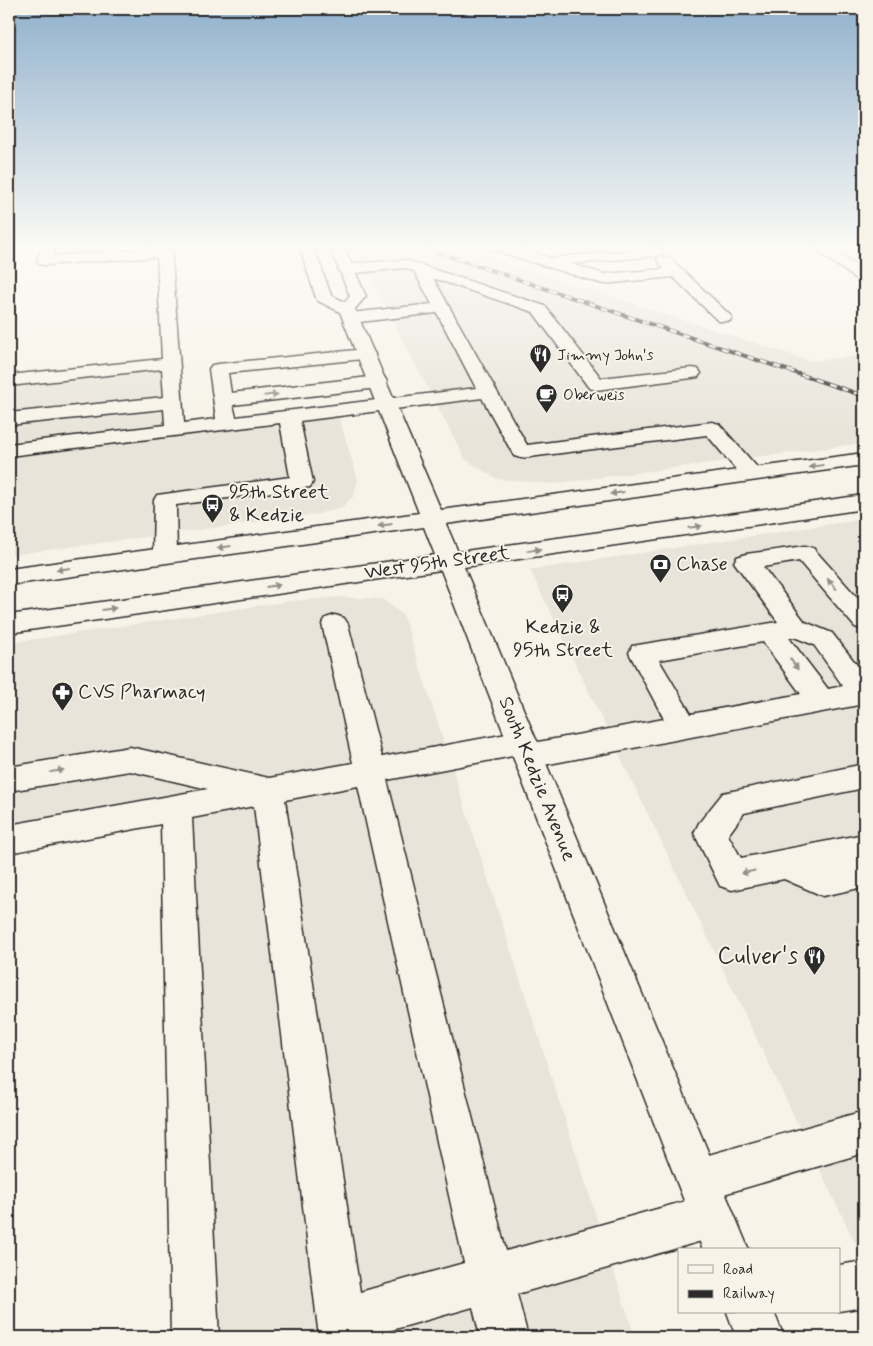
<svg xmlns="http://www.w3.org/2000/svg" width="873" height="1346" font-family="Mynerve,sans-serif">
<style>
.built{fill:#e8e4da}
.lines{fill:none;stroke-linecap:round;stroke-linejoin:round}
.minor-casing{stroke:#2b2b2b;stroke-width:3}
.major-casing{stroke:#2b2b2b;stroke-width:3}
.minor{fill:#f7f3e8;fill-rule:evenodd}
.major{fill:#f7f3e8;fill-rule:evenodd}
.rail-casing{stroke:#2b2b2b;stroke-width:4}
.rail{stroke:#f7f3e8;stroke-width:2.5;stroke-dasharray:7;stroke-linecap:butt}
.oneway{fill:#918f8a}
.labels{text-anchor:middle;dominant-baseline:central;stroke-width:4;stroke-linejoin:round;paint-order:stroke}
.far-poi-label{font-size:16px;fill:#2b2b2b;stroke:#f7f3e8;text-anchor:start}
.poi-label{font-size:20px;fill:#2b2b2b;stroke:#f7f3e8;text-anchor:start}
.street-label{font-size:20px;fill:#2b2b2b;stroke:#f7f3e8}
.near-poi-label{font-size:24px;fill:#2b2b2b;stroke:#f7f3e8;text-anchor:end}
</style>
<rect width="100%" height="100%" fill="#f7f3e8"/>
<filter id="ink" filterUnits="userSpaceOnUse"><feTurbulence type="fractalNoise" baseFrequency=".02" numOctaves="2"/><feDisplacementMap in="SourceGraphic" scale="10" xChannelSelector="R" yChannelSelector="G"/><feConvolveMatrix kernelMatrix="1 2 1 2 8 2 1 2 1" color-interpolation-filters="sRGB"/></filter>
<g filter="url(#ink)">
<!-- built -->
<path class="built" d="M 353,245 L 452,245 L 810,361 L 864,355 L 864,443 L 551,484 L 497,479 L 465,459 Z
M 171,359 L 175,430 L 337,411 L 358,480 L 353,497 L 342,507 L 318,514 L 9,555 L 9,376 Z
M 864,519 L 864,682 L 840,687 L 864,720 L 863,1259 L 530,570 Z
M 338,597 L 382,599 L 403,615 L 635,1337 L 195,1337 L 176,808 L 9,839 L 9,643 L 290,601 Z"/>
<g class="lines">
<defs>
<path id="minor" d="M 42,245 L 56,245 L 53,256 L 157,248 L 157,245 L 171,245 L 184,423 L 216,419 L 209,369 L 212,365 L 218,364 L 366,349 L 372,350 L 375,354 L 372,358 L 228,373 L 231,393 L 378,376 L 385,378 L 387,382 L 385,386 L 378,388 L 233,405 L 236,417 L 476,388 L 437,313 L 351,323 L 345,322 L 343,318 L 345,314 L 351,313 L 432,304 L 414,271 L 405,268 L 346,274 L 341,272 L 338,269 L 341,266 L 346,264 L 405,260 L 545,306 L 601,378 L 692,368 L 698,369 L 701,373 L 698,377 L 692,378 L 596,390 L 589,388 L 533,312 L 433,278 L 527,445 L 712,422 L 719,424 L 763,474 L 760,479 L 752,480 L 744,479 L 707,435 L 521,458 L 514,456 L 482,398 L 300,421 L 313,482 L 310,487 L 176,505 L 177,555 L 173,560 L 165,562 L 157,560 L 153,555 L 154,500 L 157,495 L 290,477 L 280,423 L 9,456 L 9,444 L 165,425 L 164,409 L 9,425 L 9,413 L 164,397 L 162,369 L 9,386 L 9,375 L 162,359 L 157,257 L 44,265 L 39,264 L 37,261 Z
M 485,245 L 507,245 L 554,259 L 560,257 L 656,248 L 661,249 L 663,252 L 661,255 L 656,256 L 571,264 L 604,274 L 664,269 L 657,260 L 659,257 L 669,257 L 732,317 L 730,321 L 718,321 L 673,277 L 603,284 L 487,248 Z
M 809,245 L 825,245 L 864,271 L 864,283 L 859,281 Z
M 805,546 L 813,548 L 864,605 L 864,630 L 855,627 L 799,561 L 763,567 L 805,622 L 832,633 L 864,674 L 864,704 L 528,768 L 517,764 L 513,756 L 387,780 L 506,1251 L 693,1199 L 683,1195 L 676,1180 L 683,1165 L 698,1158 L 864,1111 L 864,1153 L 717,1196 L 728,1200 L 734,1216 L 728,1232 L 712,1238 L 517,1294 L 528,1337 L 480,1337 L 473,1307 L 367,1337 L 319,1337 L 254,806 L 192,818 L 219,1337 L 171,1337 L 161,824 L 9,853 L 9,825 L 208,789 L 130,771 L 9,791 L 9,767 L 130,747 L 269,778 L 353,763 L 322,624 L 326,618 L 335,615 L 344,618 L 348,624 L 382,757 L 523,731 L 533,735 L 538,742 L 664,719 L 629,653 L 632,646 L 778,622 L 734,562 L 737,557 L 746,554 ZM 794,637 L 814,645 L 843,686 L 828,689 L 789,638 ZM 763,642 L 801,694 L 691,714 L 659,660 ZM 358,786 L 464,1263 L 360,1292 L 285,800 Z
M 864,764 L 864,788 L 744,813 L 728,835 L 741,858 L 864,834 L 864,887 L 823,896 L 784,879 L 732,890 L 720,886 L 694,833 L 699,823 L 723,793 Z
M 864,1261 L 864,1307 L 839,1311 L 839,1265 Z"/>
<path id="major" d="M 299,245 L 313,245 L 331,295 L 345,302 L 350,296 L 329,245 L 343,245 L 366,296 L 355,309 L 441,510 L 864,453 L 864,465 L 446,524 L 458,552 L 864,495 L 864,509 L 464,567 L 749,1250 L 703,1250 L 441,570 L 9,633 L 9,615 L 435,555 L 424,527 L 9,585 L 9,569 L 419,513 L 340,312 L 318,301 L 316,298 Z
M 727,1312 L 774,1312 L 784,1337 L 736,1337 Z"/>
</defs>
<!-- minor casing -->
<use href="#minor" class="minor-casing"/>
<!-- major casing -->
<use href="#major" class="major-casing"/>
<!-- minor -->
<use href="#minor" class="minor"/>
<!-- major -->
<use href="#major" class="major"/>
<defs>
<path id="rail" d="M 416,245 L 864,396"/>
</defs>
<!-- rail casing -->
<use href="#rail" class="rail-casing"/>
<!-- rail -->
<use href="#rail" class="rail"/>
</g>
<!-- one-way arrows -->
<defs><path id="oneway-solid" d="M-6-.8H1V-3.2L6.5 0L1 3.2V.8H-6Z" transform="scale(1.25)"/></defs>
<g class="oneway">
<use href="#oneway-solid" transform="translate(271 395) rotate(-6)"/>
<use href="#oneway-solid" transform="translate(816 466) rotate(172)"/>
<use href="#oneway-solid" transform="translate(617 493) rotate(172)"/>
<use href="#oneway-solid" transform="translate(385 525) rotate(172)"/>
<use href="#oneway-solid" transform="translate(695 527) rotate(-8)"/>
<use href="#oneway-solid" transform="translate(224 547) rotate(172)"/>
<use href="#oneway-solid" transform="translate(534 550) rotate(-8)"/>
<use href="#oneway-solid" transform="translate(63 569) rotate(172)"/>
<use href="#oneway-solid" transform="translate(832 584) rotate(-131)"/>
<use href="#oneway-solid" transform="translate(273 586) rotate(-8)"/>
<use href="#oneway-solid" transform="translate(109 609) rotate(-8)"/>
<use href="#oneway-solid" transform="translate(794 664) rotate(54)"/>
<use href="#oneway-solid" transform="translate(57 771) rotate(-9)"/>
<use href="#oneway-solid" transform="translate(748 872) rotate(168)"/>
</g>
</g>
<!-- sky -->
<linearGradient id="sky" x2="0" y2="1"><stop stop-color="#91b1cd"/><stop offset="0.57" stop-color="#fbfaf5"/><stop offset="1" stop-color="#fbfaf5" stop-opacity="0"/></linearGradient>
<rect width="873" height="433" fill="url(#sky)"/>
<!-- icons -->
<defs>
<symbol id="restaurant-pin" viewBox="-11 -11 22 30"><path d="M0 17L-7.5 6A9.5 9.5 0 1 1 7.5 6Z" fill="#2b2b2b" stroke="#f7f3e8"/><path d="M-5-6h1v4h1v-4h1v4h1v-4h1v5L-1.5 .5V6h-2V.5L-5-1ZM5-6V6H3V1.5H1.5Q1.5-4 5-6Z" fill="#fff"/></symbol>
<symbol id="cafe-pin" viewBox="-11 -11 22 30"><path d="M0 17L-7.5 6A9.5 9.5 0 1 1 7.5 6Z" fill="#2b2b2b" stroke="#f7f3e8"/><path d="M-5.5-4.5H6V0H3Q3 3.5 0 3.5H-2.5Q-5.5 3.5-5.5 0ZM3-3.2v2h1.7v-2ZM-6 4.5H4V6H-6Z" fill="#fff"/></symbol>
<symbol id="bus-pin" viewBox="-11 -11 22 30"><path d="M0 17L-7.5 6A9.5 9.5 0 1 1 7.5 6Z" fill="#2b2b2b" stroke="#f7f3e8"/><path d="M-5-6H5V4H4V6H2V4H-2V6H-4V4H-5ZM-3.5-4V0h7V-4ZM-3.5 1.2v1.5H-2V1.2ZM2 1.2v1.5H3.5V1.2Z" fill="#fff"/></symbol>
<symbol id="bank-pin" viewBox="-11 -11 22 30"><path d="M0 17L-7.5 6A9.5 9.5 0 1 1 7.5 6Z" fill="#2b2b2b" stroke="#f7f3e8"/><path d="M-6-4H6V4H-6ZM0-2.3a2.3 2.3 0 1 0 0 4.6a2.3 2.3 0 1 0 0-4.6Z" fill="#fff"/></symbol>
<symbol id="pharmacy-pin" viewBox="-11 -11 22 30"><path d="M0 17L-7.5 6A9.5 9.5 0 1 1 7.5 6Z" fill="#2b2b2b" stroke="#f7f3e8"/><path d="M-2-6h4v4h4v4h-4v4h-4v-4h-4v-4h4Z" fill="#fff"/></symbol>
</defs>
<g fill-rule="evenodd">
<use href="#restaurant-pin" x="528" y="342" width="25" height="34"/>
<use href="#cafe-pin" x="534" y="382" width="25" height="34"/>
<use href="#bus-pin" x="200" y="492" width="25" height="34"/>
<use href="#bank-pin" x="648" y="552" width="25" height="34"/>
<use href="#bus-pin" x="550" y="582" width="25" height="34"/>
<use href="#pharmacy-pin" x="50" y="680" width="25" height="34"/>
<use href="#restaurant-pin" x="802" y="944" width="25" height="34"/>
</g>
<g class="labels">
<!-- far-poi labels -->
<g class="far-poi-label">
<text x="557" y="355">Jimmy John's</text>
<text x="563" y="395">Oberweis</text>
</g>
<!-- poi labels -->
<g class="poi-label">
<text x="229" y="492">95th Street<tspan x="229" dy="23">&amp; Kedzie</tspan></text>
<text x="676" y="564">Chase</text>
<text x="563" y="627" text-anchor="middle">Kedzie &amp;<tspan x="563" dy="23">95th Street</tspan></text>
<text x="78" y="692">CVS Pharmacy</text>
</g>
<!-- street labels -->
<g class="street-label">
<text transform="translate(437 563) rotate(-8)">West 95th Street</text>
<text transform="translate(537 779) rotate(68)">South Kedzie Avenue</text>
</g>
<!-- near-poi labels -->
<g class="near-poi-label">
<text x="798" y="956">Culver's</text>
</g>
</g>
<!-- margin -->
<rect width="873" height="1346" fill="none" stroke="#f7f3e8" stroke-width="30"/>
<rect x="15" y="15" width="843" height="1316" fill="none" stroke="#2b2b2b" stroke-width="2" filter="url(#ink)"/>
<!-- legend -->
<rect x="678" y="1248" width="162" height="65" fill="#f7f3e8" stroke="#a5a39c"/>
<rect x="688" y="1265" width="25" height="8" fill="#f7f3e8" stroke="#a5a39c"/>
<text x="723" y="1274" font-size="15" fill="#2b2b2b">Road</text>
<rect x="688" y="1290" width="25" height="8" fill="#2b2b2b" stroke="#a5a39c"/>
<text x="723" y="1298" font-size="15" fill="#2b2b2b">Railway</text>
</svg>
